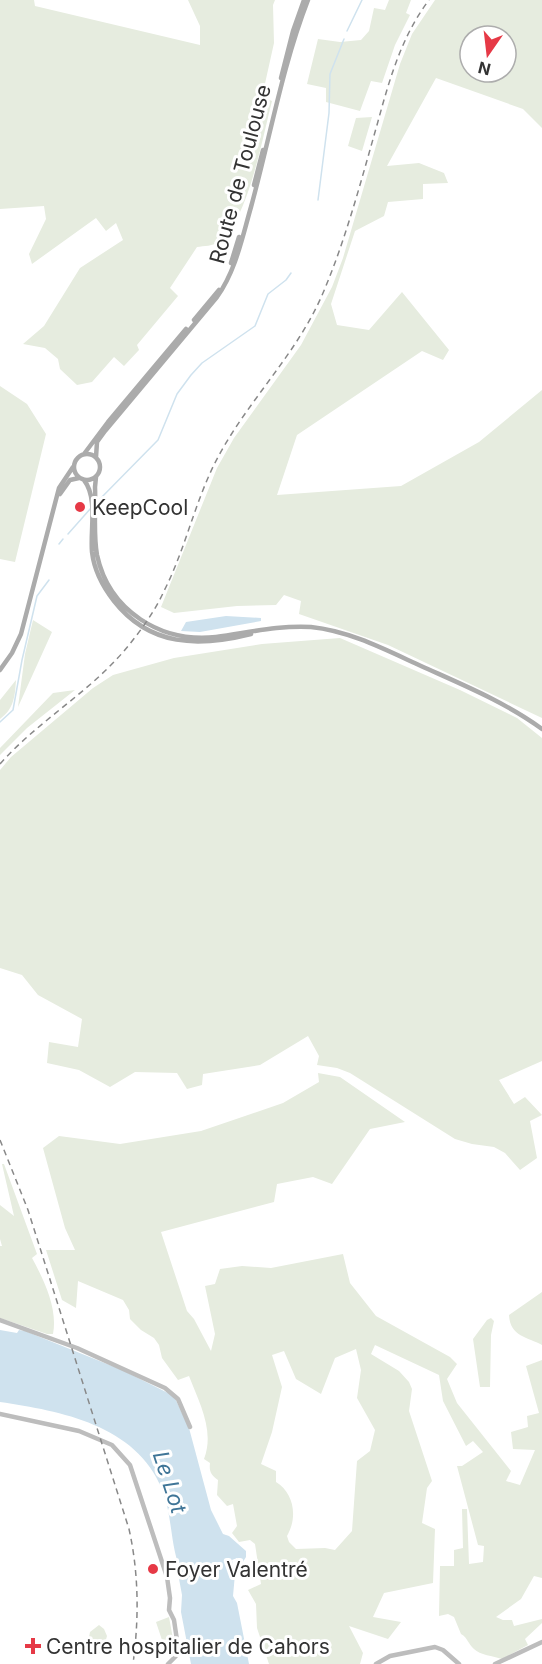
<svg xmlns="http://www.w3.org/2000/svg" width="542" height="1664" font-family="Inter,sans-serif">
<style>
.green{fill:#e6ecdf;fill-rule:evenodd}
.water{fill:#cfe2ee}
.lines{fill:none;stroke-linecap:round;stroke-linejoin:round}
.stream{stroke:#cfe2ee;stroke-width:1.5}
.secondary{stroke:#bdbdbd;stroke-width:4.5}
.primary{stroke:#ababab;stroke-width:4.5}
.rail{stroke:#888;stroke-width:1.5;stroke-dasharray:6 4.5;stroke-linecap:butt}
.poi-dot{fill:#e63946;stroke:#fff;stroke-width:2}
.labels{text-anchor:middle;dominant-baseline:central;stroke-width:6;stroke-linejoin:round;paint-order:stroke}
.street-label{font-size:21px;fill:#333;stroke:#fff}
.poi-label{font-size:21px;fill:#333;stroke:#fff;text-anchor:start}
.water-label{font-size:22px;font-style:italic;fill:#3f7597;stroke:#fff}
</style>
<rect width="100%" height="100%" fill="#fff"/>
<!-- green -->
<path class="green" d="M 0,0 L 34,0 L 35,6 L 200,45 L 200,26 L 188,0 L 275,0 L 273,5 L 274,43 L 262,97 L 272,101 C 263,135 248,221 219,242 C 213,246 204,246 197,247 L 170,288 L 178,296 L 137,345 L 139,350 L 124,366 L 114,357 L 92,382 L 77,385 L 60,369 L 58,359 L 45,348 L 23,344 L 44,326 L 80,268 L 123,240 L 116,223 L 106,231 L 96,218 L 32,264 L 29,254 L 46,219 L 44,206 L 0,209 Z
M 389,0 L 411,0 L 406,13 L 410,15 L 395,45 L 382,83 L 371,81 L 360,111 L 326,102 L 326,88 L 307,84 L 318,39 L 340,42 L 361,40 L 369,31 L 374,8 L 385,10 Z
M 435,0 L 542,0 L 542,128 L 523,109 L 436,78 L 387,166 L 419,163 L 444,173 L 448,183 L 423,184 L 423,199 L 388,202 L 384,216 L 355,231 L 331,304 L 337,325 L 369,330 L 402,292 L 449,350 L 443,360 L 422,351 L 297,435 L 277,495 L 401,486 L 479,442 L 542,390 L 542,718 L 388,645 L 299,614 L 301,601 L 284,595 L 276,605 L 237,606 L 174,613 L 161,607 L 217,468 L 234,438 L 301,345 L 332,287 L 343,258 L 400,64 L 412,34 ZM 470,36 L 506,36 L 506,72 L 470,72 Z
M 372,117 L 362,151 L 348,146 L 356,118 Z
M 0,386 L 27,404 L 46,434 L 15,562 L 0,559 Z
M 33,620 L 52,632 L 18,707 L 25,654 Z
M 340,638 L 460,690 L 517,718 L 542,738 L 542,1061 L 499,1080 L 514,1104 L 525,1097 L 542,1115 L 530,1121 L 537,1158 L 520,1170 L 505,1153 L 494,1147 L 472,1144 L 455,1139 L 350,1073 L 337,1068 L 317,1065 L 319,1056 L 308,1036 L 260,1065 L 203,1074 L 202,1085 L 187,1089 L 177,1073 L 135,1072 L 110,1087 L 79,1070 L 47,1063 L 49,1042 L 78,1047 L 82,1019 L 38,995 L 22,975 L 0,968 L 0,770 L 11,757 L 93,688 L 113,675 L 174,658 L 262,644 Z
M 16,680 C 15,696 14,709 0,719 L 0,700 Z
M 75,690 L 27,728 L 0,755 L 0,748 L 53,693 Z
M 318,1073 L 340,1077 L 405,1122 L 370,1129 L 332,1184 L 313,1177 L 277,1184 L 274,1202 L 161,1232 L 187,1311 L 194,1319 L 211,1351 L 215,1334 L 205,1286 L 215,1284 L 220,1269 L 242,1266 L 271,1268 L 343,1254 L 350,1283 L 376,1316 L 450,1357 L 457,1364 L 447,1379 L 457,1403 L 511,1471 L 506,1481 L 520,1485 L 535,1450 L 513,1449 L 511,1432 L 528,1427 L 527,1416 L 539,1413 L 526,1366 L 542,1360 L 542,1578 L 534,1576 L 521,1599 L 496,1617 L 503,1620 L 512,1620 L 514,1626 L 542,1619 L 542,1623 L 525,1639 L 528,1645 L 502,1659 C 493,1656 480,1655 474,1649 C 468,1644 468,1638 461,1634 L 454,1617 L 448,1614 L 439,1616 L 440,1566 L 454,1566 L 454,1550 L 463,1548 L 462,1509 L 467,1509 L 469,1564 L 483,1562 L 484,1546 L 478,1545 L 457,1466 L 462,1466 L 483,1452 L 473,1441 L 466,1446 L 443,1401 L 439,1375 L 375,1345 L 371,1354 L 399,1371 L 409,1382 L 412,1389 L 409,1411 L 432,1481 L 427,1488 L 422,1523 L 435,1529 L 433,1583 L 384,1593 L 373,1617 L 401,1622 L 388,1639 L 349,1626 L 363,1653 L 360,1664 L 269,1664 L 257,1628 L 256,1604 L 248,1590 L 261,1584 L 255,1544 L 250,1540 L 239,1542 L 232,1533 L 237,1526 L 233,1504 L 227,1506 L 217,1495 L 218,1480 C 211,1475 209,1472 210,1463 L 204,1459 C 215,1431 199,1402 189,1376 L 178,1380 L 162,1358 L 159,1345 L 154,1338 L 141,1330 L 130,1319 L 129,1310 L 123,1300 L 78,1281 L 76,1308 L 62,1300 L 46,1250 L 75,1250 L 65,1228 L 43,1148 L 59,1136 L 120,1144 L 201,1131 L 283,1103 L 319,1082 ZM 356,1349 L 361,1370 L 357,1398 L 375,1430 L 370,1451 L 357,1461 L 352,1531 L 335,1550 L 325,1548 L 296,1549 L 289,1542 L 287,1536 C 298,1517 294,1493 276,1482 L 276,1471 L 261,1464 L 272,1432 L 282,1387 L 272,1355 L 284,1351 L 296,1379 L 321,1394 L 335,1358 Z
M 2,1164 L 4,1164 L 37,1254 L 32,1258 C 44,1280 58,1309 53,1334 L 47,1334 L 0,1318 L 0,1246 L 2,1246 L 0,1239 L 0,1205 L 14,1216 Z
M 542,1292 L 542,1345 C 528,1337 510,1337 509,1315 Z
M 491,1318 L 494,1321 L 491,1335 L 490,1387 L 480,1387 L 473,1339 L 487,1320 Z
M 169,1617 L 173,1639 L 162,1640 L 156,1622 Z
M 99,1625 L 104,1629 L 107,1636 L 105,1643 L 108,1649 L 102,1654 L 97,1652 L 89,1637 L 90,1632 Z"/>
<!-- water -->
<path class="water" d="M 226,616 L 261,618 L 261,621 L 200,632 L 181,631 L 186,622 Z
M 0,1330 L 17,1333 L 19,1330 L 25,1331 L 122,1370 L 174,1396 L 189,1428 L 211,1510 L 223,1534 L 229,1536 L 246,1551 L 246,1557 L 241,1565 L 237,1558 L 232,1560 L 235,1574 L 233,1596 L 237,1603 L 249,1664 L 191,1664 L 181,1612 L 182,1595 L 177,1568 L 179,1566 C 170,1541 172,1514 162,1489 C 136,1425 61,1411 0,1402 Z"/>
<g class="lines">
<!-- stream -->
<path class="stream" d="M 347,31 L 362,0
M 318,200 L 329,113 L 330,74 L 344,39
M 97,502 L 158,440 L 177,394 L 191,375 L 202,363 L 255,326 L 268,294 L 286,280 L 291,273
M 68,534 L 91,508
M 59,544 L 63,539
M 0,722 L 13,710 L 22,660 L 37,596 L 49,580"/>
<!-- secondary -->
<path class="secondary" d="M 0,1320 L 77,1348 L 165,1388 L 178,1399 L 190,1427
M 0,1414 L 79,1431 L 112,1445 L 130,1465 L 167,1577 L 170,1598 L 169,1610 L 174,1620 L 178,1647 L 176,1656 L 168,1664
M 376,1664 L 390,1656 L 435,1647 L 443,1650 L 459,1664
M 495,1664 L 542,1642"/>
<!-- primary -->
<path class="primary" d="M 281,78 L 293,31 L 304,0
M 254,185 L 263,150
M 231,263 L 239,237
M 194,320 L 219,290
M74 467a13 13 0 1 1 26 0a13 13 0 1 1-26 0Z
M 84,454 L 108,422 L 186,329
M 96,457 L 97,442 L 105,431 L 217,297 C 236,270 242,238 251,207 C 270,138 282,67 308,0
M 96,477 L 95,487 C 96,510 93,533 97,555 C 109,611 161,643 216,637 C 247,633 279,625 311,627 C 350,631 386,650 421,666 C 463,685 505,702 542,729
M 84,480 C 98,498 90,530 92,552 C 94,569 103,587 114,601 C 150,647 199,647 251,634
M 60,494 L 70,480 L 79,478
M 0,670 L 12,653 L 21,634 L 59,488 L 73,467"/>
<!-- rail -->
<path class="rail" d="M 0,764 C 37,722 87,694 124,651 C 139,633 154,613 164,591 C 186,548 195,500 218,457 C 249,399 297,354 323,293 C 346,239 361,181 377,125 C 389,81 401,37 429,0
M 0,1140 L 28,1210 L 129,1529 C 139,1574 139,1619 133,1664"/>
</g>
<!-- markers -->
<g class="poi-dot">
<circle cx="80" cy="507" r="6"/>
<circle cx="153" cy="1569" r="6"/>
<path d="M30 1637h6v6h6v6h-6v6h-6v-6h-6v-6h6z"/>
</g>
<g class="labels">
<!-- street labels -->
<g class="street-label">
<text transform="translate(240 174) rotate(-75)">Route de Toulouse</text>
</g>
<!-- poi labels -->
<g class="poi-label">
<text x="92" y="507">KeepCool</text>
<text x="165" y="1569">Foyer Valentré</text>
<text x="46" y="1646">Centre hospitalier de Cahors</text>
</g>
<!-- water labels -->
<g class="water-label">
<text transform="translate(170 1482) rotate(72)">Le Lot</text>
</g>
</g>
<!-- north arrow -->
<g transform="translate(488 54) rotate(194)"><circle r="28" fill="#ffffff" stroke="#adadad" stroke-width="1.5"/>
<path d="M0-4.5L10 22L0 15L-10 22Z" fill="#e63946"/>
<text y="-9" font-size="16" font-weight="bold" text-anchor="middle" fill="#333333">N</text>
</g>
</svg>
